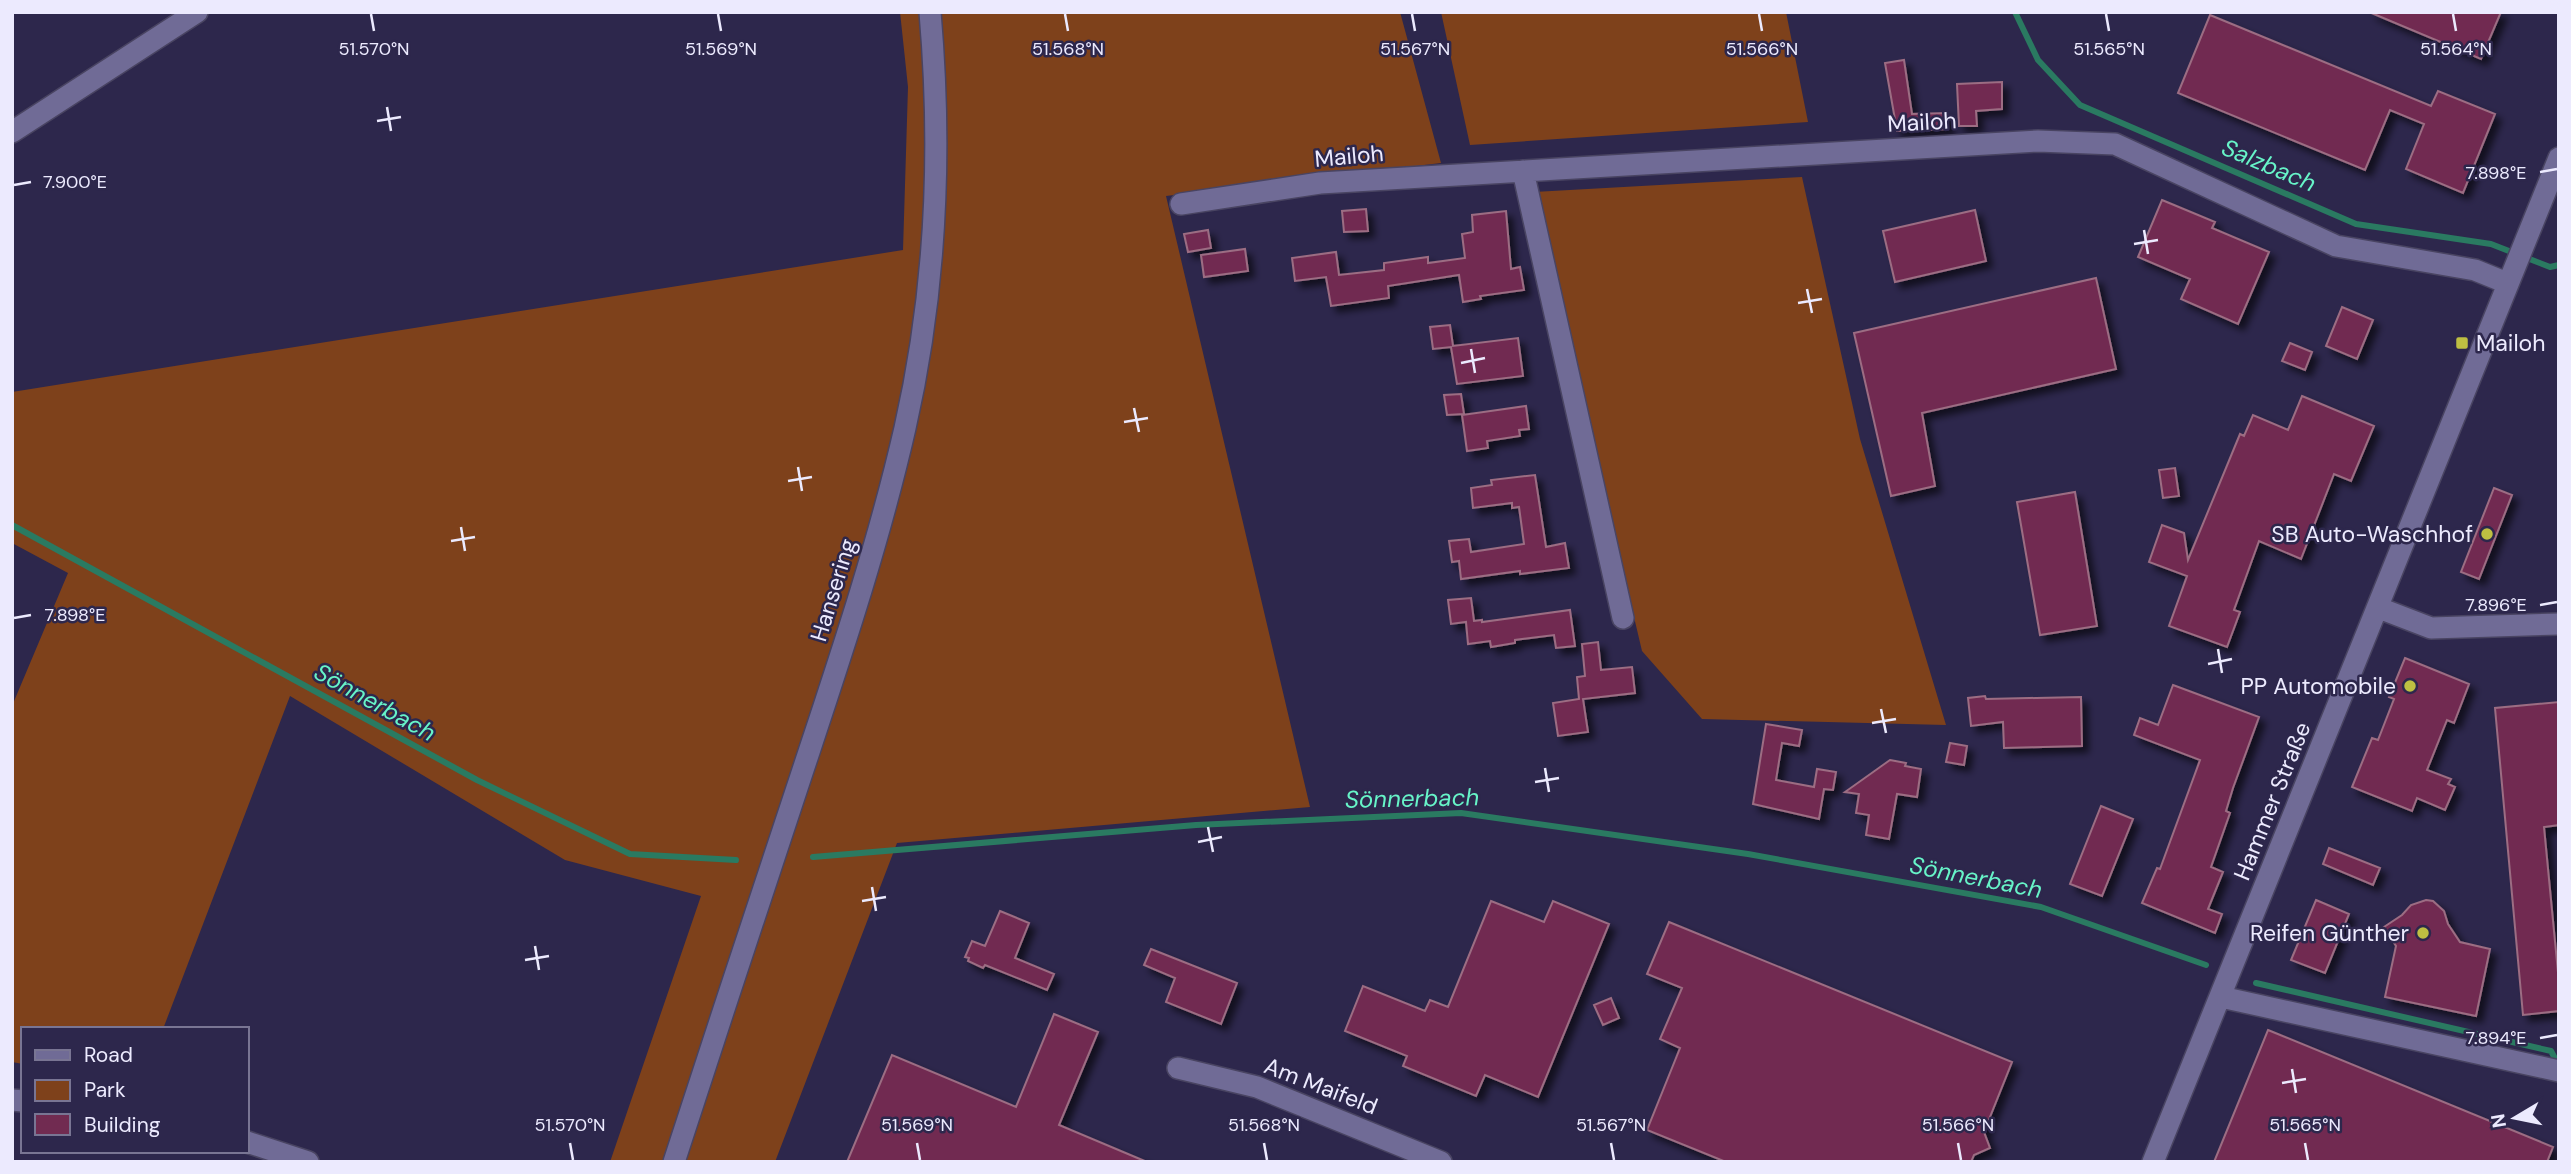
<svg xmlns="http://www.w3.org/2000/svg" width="2571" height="1174" font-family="'DM Sans',sans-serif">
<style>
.green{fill:#7e411b}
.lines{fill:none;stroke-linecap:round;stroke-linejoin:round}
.stream{stroke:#2a7a61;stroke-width:6}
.building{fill:#712b51;stroke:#9c6d83;stroke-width:2;filter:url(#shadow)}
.minor-casing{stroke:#494462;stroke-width:24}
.minor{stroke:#706b96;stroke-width:21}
.ticks{fill:none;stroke:#eceafe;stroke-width:2.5}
.poi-dot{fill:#bebf42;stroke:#2d274c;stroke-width:2.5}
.labels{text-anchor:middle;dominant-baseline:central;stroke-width:5;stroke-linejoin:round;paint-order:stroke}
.street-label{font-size:23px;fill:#eceafe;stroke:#2d274c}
.poi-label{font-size:23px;fill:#eceafe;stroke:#2d274c;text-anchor:end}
.water-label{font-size:24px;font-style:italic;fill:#67f4c8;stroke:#2d274c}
.ticks-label{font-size:18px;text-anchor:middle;fill:#eceafe;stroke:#2d274c;stroke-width:5;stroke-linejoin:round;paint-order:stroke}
</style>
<defs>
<filter id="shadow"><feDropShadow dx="6" dy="6" stdDeviation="3.5" flood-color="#0009"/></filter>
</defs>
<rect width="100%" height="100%" fill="#2d274c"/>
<!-- green -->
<path class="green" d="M 900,12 L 1400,12 L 1441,163 L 1166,196 L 1310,807 L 897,843 L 775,1162 L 610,1162 L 701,896 L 565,860 L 290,696 L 163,1029 L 23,1029 L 23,1064 L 12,1062 L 12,706 L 68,573 L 12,543 L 12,392 L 903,250 L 908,87 Z
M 1441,12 L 1786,12 L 1808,122 L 1470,145 Z
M 1802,177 L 1860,439 L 1946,725 L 1702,719 L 1642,651 L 1534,192 Z"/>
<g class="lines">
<!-- stream -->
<path class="stream" d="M 2015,12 L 2038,60 L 2080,105 L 2356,224 L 2491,244 L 2550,267 L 2559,265
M 12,525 L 477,780 L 630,854 L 736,860
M 813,857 L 1196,825 L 1461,813 L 1748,854 L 2041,907 L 2206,965
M 2256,983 L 2551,1051 L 2559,1066"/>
</g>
<!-- building -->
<path class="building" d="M 2369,12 L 2501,12 L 2481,59 Z
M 2210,15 L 2431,106 L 2438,91 L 2495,114 L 2463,193 L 2406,169 L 2424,124 L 2390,110 L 2365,170 L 2178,93 Z
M 1904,60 L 1912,114 L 1947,113 L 1948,129 L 1897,131 L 1885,63 Z
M 2002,82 L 2002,109 L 1976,111 L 1977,126 L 1959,126 L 1957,84 Z
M 2162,200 L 2215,222 L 2212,228 L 2269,252 L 2238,324 L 2181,299 L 2190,279 L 2138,257 Z
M 1366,209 L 1368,231 L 1344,232 L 1342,211 Z
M 1975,210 L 1986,261 L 1895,282 L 1883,231 Z
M 1506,211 L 1511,269 L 1520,267 L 1524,290 L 1480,296 L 1481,299 L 1463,302 L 1459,275 L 1388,286 L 1389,298 L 1331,306 L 1326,277 L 1295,281 L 1292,258 L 1336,252 L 1339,275 L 1384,270 L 1384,263 L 1428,257 L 1428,263 L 1465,258 L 1462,234 L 1473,232 L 1472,215 Z
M 1208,230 L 1211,248 L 1188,252 L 1184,234 Z
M 1245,249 L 1248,271 L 1204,277 L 1201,255 Z
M 2096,278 L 2116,369 L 1922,413 L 1935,486 L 1891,496 L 1854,333 Z
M 2342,307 L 2373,320 L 2357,359 L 2326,346 Z
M 1450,325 L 1453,346 L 1518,338 L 1523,376 L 1457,384 L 1451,347 L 1433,349 L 1430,327 Z
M 2290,343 L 2312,352 L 2305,370 L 2282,361 Z
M 1461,394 L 1464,414 L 1447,415 L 1444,395 Z
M 2302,396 L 2374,426 L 2351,481 L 2334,474 L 2301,559 L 2259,541 L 2234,610 L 2240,612 L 2227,647 L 2169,626 L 2187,576 L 2149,562 L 2162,525 L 2184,533 L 2188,560 L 2240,434 L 2244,436 L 2253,415 L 2288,430 Z
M 1526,406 L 1529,429 L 1519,430 L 1520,436 L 1487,441 L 1488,448 L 1467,451 L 1462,415 Z
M 2175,468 L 2179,496 L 2163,498 L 2159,470 Z
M 1535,475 L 1546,547 L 1565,543 L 1569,568 L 1520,574 L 1520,571 L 1461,579 L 1459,561 L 1452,562 L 1449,541 L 1469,539 L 1471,552 L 1524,544 L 1519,507 L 1512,508 L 1512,503 L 1473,508 L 1471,488 L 1492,485 L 1491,480 Z
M 2494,488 L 2512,495 L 2479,579 L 2461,572 Z
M 2075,492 L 2097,626 L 2040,635 L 2017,502 Z
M 1471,598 L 1474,621 L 1482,620 L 1482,622 L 1570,610 L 1575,646 L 1556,648 L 1554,635 L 1515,640 L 1515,643 L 1491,647 L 1490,641 L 1468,644 L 1466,622 L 1451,624 L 1448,600 Z
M 1598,642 L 1601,670 L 1632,667 L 1635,693 L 1583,699 L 1588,732 L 1558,736 L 1553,703 L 1579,699 L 1577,677 L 1585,676 L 1582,644 Z
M 2405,658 L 2469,684 L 2454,723 L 2447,720 L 2427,770 L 2451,779 L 2448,784 L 2455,787 L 2445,810 L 2417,798 L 2412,811 L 2352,787 L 2372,738 L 2378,740 L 2394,699 L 2389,697 Z
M 2173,685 L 2259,717 L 2233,788 L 2226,811 L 2230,813 L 2211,867 L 2223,872 L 2208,909 L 2222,914 L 2215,933 L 2142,903 L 2157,868 L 2160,869 L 2200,760 L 2134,735 L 2140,718 L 2158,725 Z
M 1985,696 L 1986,699 L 2081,697 L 2082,746 L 2004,748 L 2003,722 L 1971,726 L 1968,698 Z
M 2559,702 L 2559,825 L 2544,827 L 2559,983 L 2559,1011 L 2523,1015 L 2495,708 Z
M 1766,724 L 1802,730 L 1799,746 L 1782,743 L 1776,780 L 1814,787 L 1817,769 L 1836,772 L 1833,790 L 1824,789 L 1819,819 L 1753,804 Z
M 1950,743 L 1967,746 L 1964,765 L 1946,762 Z
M 1890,760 L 1906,763 L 1905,766 L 1921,769 L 1917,797 L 1897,794 L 1889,839 L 1866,835 L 1869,815 L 1856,813 L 1859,794 L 1845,792 Z
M 2101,806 L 2133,819 L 2102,896 L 2070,884 Z
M 2329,848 L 2380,868 L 2373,885 L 2323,864 Z
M 2316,900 L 2349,914 L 2325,973 L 2291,960 Z
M 2426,900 L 2433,901 L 2444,911 L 2448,924 L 2460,942 L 2490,949 L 2476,1016 L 2385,997 L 2396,946 L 2384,927 L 2402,915 L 2411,905 Z
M 1491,901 L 1544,922 L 1553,901 L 1609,924 L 1538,1097 L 1485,1075 L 1476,1096 L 1403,1066 L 1407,1056 L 1345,1031 L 1363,986 L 1425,1011 L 1430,1000 L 1448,1007 Z
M 1000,911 L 1029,923 L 1015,958 L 1054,974 L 1047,990 L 985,965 L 983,968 L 968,961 L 969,958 L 965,957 L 972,941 L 985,946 Z
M 1669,922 L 2012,1062 L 1984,1132 L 1990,1148 L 1974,1155 L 1971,1162 L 1726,1162 L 1647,1130 L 1680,1048 L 1660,1039 L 1682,988 L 1647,974 Z
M 1151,949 L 1237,983 L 1221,1024 L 1166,1002 L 1175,978 L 1144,965 Z
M 1611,998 L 1619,1018 L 1603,1025 L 1594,1005 Z
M 1054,1014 L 1098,1032 L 1059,1125 L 1147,1162 L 847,1162 L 892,1055 L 1016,1107 Z
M 2268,1030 L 2553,1147 L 2547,1162 L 2214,1162 Z"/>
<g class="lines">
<defs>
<path id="minor" d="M 12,132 L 197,12
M 1523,171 L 1623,618
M 1181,204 L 1320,183 L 2038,141 L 2115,144 L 2336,246 L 2475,270 L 2507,283
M 2379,608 L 2431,628 L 2559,624
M 2221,997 L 2559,1071
M 1178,1068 L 1257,1087 L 1441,1162
M 12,1100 L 23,1101
M 247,1142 L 308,1162
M 674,1162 C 716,1033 758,905 801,776 C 839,661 878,546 905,428 C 936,292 942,150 930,12
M 2153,1162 L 2559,158"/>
</defs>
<!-- minor casing -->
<use href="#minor" class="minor-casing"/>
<!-- minor -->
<use href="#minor" class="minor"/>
</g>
<!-- ticks -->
<path class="ticks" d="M 371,14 L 374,31M 718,14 L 721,31M 1065,14 L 1068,31M 1412,14 L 1415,31M 1759,14 L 1762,31M 2106,14 L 2109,31M 2453,14 L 2456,31M 387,107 L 391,131M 377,121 L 401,117M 2540,172 L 2557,169M 14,185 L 31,182M 2144,230 L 2148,254M 2134,244 L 2158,240M 1807,289 L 1812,313M 1798,303 L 1822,299M 1471,349 L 1475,373M 1461,363 L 1485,358M 1134,408 L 1139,432M 1124,422 L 1148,418M 798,467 L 802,491M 788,481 L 812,477M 461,527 L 465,551M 451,541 L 475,537M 2540,605 L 2557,602M 14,618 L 31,615M 2218,649 L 2222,673M 2208,664 L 2232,659M 1881,709 L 1886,733M 1872,723 L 1896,719M 1545,768 L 1549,792M 1535,782 L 1559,778M 1208,827 L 1213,852M 1198,842 L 1222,837M 872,887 L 876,911M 862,901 L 886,897M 535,946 L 539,970M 525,960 L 549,956M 2540,1038 L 2557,1035M 2292,1069 L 2296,1093M 2282,1083 L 2306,1079M 570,1143 L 573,1160M 917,1143 L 920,1160M 1264,1143 L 1267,1160M 1611,1143 L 1614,1160M 1958,1143 L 1961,1160M 2305,1143 L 2308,1160"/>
<!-- markers -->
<g class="poi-dot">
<rect x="2455" y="336" width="14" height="14" rx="3.5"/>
<circle cx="2487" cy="534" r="7"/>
<circle cx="2410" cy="686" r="7"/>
<circle cx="2423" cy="933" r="7"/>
</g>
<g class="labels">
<!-- street labels -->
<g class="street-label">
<text transform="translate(1922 122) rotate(-3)">Mailoh</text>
<text transform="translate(1349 156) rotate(-5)">Mailoh</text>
<text transform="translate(833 590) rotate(-73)">Hansering</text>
<text transform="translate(2272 801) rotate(-68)">Hammer Straße</text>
<text transform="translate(1321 1086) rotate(21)">Am Maifeld</text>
</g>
<!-- poi labels -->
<g class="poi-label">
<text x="2476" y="343" text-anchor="start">Mailoh</text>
<text x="2473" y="534">SB Auto-Waschhof</text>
<text x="2396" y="686">PP Automobile</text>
<text x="2409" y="933">Reifen Günther</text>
</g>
<!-- water labels -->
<g class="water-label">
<text transform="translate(2269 165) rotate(23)">Salzbach</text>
<text transform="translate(375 702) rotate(29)">Sönnerbach</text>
<text transform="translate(1412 798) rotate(-1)">Sönnerbach</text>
<text transform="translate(1976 877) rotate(11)">Sönnerbach</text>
</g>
</g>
<g class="ticks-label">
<text x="374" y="55">51.570°N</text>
<text x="721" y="55">51.569°N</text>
<text x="1068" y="55">51.568°N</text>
<text x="1415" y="55">51.567°N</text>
<text x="1762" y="55">51.566°N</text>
<text x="2109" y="55">51.565°N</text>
<text x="2456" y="55">51.564°N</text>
<text x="2496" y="179">7.898°E</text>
<text x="75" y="188">7.900°E</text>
<text x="2496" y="611">7.896°E</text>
<text x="75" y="621">7.898°E</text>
<text x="2496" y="1044">7.894°E</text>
<text x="570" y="1131">51.570°N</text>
<text x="917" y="1131">51.569°N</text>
<text x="1264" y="1131">51.568°N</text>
<text x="1611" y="1131">51.567°N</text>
<text x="1958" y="1131">51.566°N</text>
<text x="2305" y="1131">51.565°N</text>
</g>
<!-- border -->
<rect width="2571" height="1174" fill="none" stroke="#eceafe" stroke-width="28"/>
<!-- legend -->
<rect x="21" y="1027" width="228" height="126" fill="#2d274c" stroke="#797593" stroke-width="2"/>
<rect x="35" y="1050" width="35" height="10" fill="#706b96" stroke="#797593" stroke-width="2"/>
<text x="84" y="1062" font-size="21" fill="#eceafe">Road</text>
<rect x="35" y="1080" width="35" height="21" fill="#7e411b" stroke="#797593" stroke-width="2"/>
<text x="84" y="1097" font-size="21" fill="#eceafe">Park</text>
<rect x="35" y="1114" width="35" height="21" fill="#712b51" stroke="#797593" stroke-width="2"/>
<text x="84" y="1132" font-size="21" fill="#eceafe">Building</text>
<!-- north arrow -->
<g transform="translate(2515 1118) rotate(260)" stroke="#2d274c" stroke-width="5" paint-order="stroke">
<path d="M0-5L12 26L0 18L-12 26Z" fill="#eceafe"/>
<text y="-10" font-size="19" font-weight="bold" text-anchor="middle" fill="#eceafe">N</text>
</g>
</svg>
